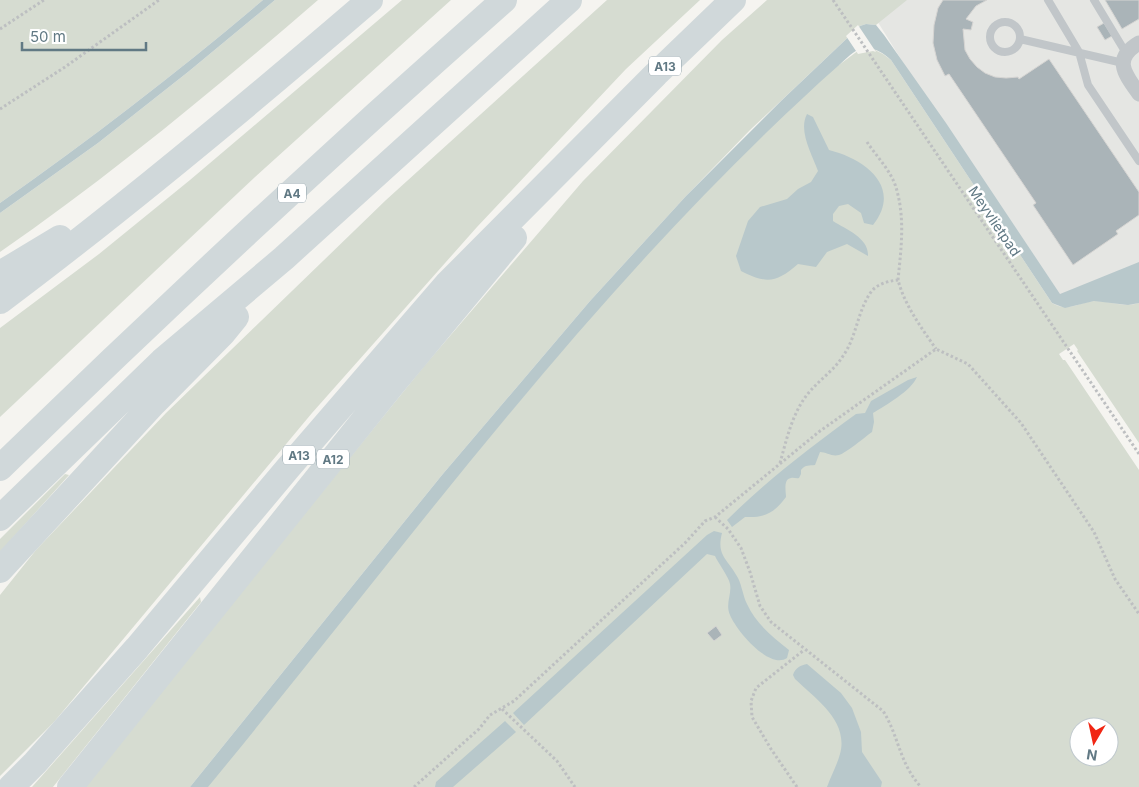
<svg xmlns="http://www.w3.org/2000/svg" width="1139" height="787" font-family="Inter,sans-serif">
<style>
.built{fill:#e5e6e3}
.green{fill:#d6dcd1;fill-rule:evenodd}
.water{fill:#b8c8cb}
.pier{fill:#f5f4f0}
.building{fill:#aab4b8;stroke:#d6d5d3}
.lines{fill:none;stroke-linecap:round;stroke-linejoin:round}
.path{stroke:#bdbfc1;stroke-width:3;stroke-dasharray:2.5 2.5;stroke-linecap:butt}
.service{stroke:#c1c6c9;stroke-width:8}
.minor{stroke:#c1c6c9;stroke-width:15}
.motorway{stroke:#d0d8da;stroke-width:26}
.labels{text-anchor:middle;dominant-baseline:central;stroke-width:5;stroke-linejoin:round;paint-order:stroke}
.shield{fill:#fff;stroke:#90a1a9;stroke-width:1}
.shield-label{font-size:12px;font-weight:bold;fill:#617984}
.street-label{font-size:14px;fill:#617984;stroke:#fff}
</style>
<rect width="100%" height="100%" fill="#f5f4f0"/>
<!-- built -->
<path class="built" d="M 896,0 L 1139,0 L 1139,314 L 1078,343 L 874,16 Z"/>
<!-- green -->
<path class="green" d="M 0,0 L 263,0 C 178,72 91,139 0,203 Z
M 275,0 L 318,0 C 216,88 111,175 0,252 L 0,213 L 98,143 L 188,72 Z
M 402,0 L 451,0 L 255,177 L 0,417 L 0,328 L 99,254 L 190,180 Z
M 607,0 L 700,0 L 626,69 L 477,227 L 312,413 L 54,722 L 0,776 L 0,595 L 36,550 L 166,413 L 386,200 Z
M 767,0 L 907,0 L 876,25 L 866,24 L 860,26 L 750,130 L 686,196 L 590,301 L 442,475 L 190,787 L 83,787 L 425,365 L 583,181 L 722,40 Z
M 873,49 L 883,54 L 891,60 L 1052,303 C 1068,313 1079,302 1095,301 C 1110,301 1124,308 1139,303 L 1139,443 L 1077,351 L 1078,350 L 1074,344 L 1059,354 L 1063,360 L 1065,360 L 1139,470 L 1139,787 L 196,787 L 677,213 L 834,59 L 839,65 L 859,50 ZM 1079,727 L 1109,727 L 1109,757 L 1079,757 Z
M 65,474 L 69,475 L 0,552 L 0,539 Z
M 200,597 L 201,602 L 53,787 L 32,787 Z"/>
<!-- water -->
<path class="water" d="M 263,0 L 275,0 L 188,72 L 98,143 L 0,213 L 0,203 C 91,139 178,72 263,0 Z
M 866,24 L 876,25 L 884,35 L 946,123 L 1060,294 L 1139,262 L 1139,303 L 1128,305 L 1094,301 L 1065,308 L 1052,303 L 891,60 C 881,51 872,46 858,50 C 851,53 844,61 838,66 C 814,87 790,110 767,132 C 560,332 390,566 208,787 L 190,787 L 442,475 L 590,301 L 686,196 L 782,100 L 860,26 Z
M 807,114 L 813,117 L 829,150 C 865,159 903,187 873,225 L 864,223 L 861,213 L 848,204 L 839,206 L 833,214 L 833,221 C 847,230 869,238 868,256 L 847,244 L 827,252 L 816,267 L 798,264 C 776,283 767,284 741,271 L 736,256 L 748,221 L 760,207 L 787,199 L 798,189 L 811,182 L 818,171 C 812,154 798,131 807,114 Z
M 917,377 C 911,391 886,405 873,413 L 874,422 L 872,432 C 865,437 846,453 839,455 C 832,457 826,452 820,452 L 815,465 C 809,466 806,464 801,470 L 801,474 L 799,478 C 796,479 794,477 791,478 C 783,479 786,492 786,497 C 774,513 765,518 745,517 L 732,527 L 727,520 C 767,480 811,447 856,414 L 865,413 L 871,401 L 908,380 Z
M 714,531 L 722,533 C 716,556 728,559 738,578 C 742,586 743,596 747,604 C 756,624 772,636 789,650 L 787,658 C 769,670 736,630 730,615 C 725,604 732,594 730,584 C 729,577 718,563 715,556 L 707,554 L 524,725 L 513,713 L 707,535 Z
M 807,664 L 841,693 L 852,708 L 861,732 L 862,752 L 882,782 L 881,787 L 827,787 C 831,776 837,765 840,754 C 849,721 816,699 795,679 L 793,675 C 795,668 801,665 807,664 Z
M 505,721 L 516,732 L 453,787 L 435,787 L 436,782 Z"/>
<!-- pier -->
<path class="pier" d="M 858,25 L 876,52 L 873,51 L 858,54 L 846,36 Z"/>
<!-- building -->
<path class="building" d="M 943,0 L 987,0 L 976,6 L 966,19 L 973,22 L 971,30 L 963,29 L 965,50 L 970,59 L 977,67 L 985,73 L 995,77 L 1006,78 L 1018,77 L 1019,79 L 1049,59 L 1139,192 L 1139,215 L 1116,231 L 1118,234 L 1073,265 L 1033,205 L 1036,203 L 949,74 L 945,76 L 937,60 L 933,43 L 934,25 L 938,8 Z
M 1105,0 L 1139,0 L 1139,19 L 1122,29 Z
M 1104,23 L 1112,36 L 1105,40 L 1097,27 Z
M 716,626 L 722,635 L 714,641 L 707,633 Z"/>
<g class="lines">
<!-- path -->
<path class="path" d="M 833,0 L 1139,454
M 0,29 L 44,0
M 0,109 L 65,67 L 159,0
M 867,142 C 877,157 893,173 897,191 C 905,220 901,250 898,280 C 905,306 921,327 936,349
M 780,463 C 787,438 793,409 812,389 C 822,378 835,369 843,356 C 857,336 857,312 871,292 C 877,284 888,281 898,280
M 715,517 L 728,529 L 741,548 L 750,572 L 760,606 L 771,622 L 883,711 C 899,736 899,763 921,787
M 502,709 L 557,761 L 575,787
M 414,787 L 479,729 L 490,715 L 514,701 L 685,543 L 705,521 L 715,517 L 820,431 L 936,349 L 968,364 L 1021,423 L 1094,532 L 1115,579 L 1139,614
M 797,787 L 771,749 L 752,717 L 751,701 L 756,688 L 804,650"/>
<!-- service -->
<path class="service" d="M 1048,0 L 1079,52 L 1088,85 L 1139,161
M 1094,0 L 1126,53
M990 37a15 15 0 1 1 30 0a15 15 0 1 1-30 0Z
M 1020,39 L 1123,63"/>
<!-- minor -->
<path class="minor" d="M 1139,43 C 1112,59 1125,74 1139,94"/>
<!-- motorway -->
<path class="motorway" d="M 0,274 L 60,238
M 0,301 C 127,206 249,104 370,0
M 0,468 C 164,308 332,152 504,0
M 0,518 L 162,361 L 284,258 L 569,0
M 0,570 L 154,403 L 223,333 L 236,317
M 11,787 L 35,763 L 137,648 L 288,468 L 447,284 L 656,74 L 733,0
M 70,787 L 392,385 L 514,238"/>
</g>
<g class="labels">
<!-- shield labels -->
<g class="shield">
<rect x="649" y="56.5" width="32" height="19" rx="4"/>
<rect x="278" y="183.5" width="28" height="19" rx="4"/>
<rect x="283" y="445.5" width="32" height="19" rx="4"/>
<rect x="317" y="449.5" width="32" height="19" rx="4"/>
</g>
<g class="shield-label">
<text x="665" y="66">A13</text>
<text x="292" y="193">A4</text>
<text x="299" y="455">A13</text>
<text x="333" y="459">A12</text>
</g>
<!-- street labels -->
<g class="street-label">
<text transform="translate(995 221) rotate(56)">Meyvlietpad</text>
</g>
</g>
<!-- north arrow -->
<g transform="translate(1094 742) rotate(189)"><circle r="24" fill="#ffffff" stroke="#c0c9ce"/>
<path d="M0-4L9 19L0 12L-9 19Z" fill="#f12613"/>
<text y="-8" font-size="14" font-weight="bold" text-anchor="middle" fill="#617984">N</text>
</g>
<!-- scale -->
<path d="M22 42v8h124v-8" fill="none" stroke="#617984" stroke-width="2.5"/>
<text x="30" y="42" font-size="15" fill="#617984" stroke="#ffffff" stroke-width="4" paint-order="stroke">50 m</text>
</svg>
